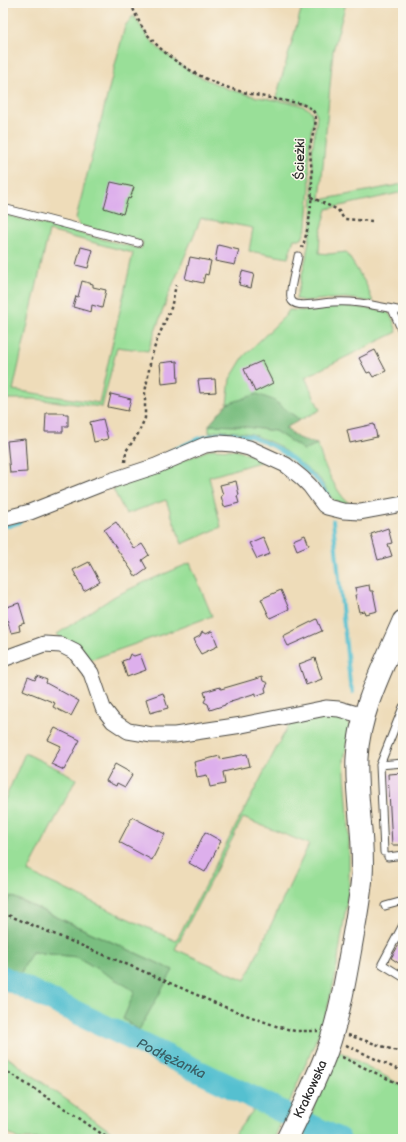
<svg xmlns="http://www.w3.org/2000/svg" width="406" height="1142" font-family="'Balsamiq Sans',sans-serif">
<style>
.green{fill:#99df98;stroke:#628562;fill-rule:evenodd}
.forest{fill:#7abe80;stroke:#527456}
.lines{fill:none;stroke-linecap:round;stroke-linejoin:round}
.stream{stroke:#55c0d0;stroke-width:4}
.river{stroke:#55c0d0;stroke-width:23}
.building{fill:#ddafec}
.lane-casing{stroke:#484640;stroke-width:9}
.street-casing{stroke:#484640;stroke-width:17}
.secondary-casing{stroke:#484640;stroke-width:23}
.path{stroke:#484640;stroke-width:2.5;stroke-dasharray:3 3;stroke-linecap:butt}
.lane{stroke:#fff;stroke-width:7}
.street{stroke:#fff;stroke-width:15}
.secondary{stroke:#fff;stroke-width:21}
.labels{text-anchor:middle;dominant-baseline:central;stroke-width:3;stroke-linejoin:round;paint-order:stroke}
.street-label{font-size:13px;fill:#2b2b2b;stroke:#fbf7ec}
.water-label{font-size:14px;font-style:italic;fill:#3a5f65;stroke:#fbf7ec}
</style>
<rect width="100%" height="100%" fill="#fbf7ec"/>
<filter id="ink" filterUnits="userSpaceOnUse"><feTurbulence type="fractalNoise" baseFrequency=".025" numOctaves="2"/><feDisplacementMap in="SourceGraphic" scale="8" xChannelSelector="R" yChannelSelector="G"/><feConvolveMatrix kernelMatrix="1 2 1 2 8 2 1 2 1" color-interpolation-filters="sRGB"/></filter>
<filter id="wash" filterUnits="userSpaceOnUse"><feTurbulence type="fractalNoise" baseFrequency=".012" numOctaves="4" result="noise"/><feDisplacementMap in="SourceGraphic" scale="16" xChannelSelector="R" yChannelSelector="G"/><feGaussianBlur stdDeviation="0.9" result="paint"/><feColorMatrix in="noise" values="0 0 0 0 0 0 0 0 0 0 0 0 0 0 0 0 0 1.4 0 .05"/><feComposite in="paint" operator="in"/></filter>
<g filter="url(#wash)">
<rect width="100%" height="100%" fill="#eedcb9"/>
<!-- green -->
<path class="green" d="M 303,3 L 346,3 L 333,51 L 320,200 L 403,184 L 403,192 L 327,209 L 320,235 L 319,253 L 329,254 L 346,252 L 366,284 L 373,302 L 345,298 L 304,301 L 296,299 L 306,258 L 312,222 L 313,176 L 312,151 L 317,116 L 314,109 L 308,105 L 303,103 L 276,98 Z
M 134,16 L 147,36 L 158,48 L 182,66 L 198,76 L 228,89 L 257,97 L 298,104 L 307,108 L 312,112 L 314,120 L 311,132 L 309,153 L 310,186 L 307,226 L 302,239 L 294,239 L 288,258 L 249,251 L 253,228 L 201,218 L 168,296 L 148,351 L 117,347 L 102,407 L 34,399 L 3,399 L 3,214 L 141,249 L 143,242 L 79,225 L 76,218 L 125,26 L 132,17 ZM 49,231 L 133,253 L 99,403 L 13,390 Z
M 340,305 L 386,311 C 393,316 394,324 397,332 L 305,377 L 320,410 L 300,420 L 273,400 L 227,404 L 230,379 L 244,356 L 285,316 L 289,310 L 314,311 Z
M 209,425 L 239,426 L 275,431 L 304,450 L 317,444 C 320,450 321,456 323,462 C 329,475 340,498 352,506 L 342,504 L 332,499 L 320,479 L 277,445 L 252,434 L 221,430 L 209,433 Z
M 211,449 L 235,450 L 266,460 L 209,477 L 221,527 L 182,544 L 166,500 L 126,514 L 113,489 Z
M 190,563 L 212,616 L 166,633 L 90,660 L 62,640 L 57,634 L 115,596 L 145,582 Z
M 330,714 L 339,716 L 346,719 L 350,727 L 344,760 L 349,830 L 349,888 L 335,978 L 323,1025 L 318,1035 L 274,1139 L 231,1139 L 255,1108 L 3,983 L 3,974 L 17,980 L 31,952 L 77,957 L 136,991 L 123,1019 L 138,1030 L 173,970 L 11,896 L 3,911 L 3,804 L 25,753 L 68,774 L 76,779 L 28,872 L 176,941 L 290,722 ZM 243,818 L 309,844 L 245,980 L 175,949 Z
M 337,1050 L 403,1086 L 403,1139 L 304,1139 L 309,1120 Z
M 3,1054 L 121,1139 L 18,1139 L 3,1129 Z"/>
<!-- forest -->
<path class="forest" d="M 257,394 L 273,400 L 300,420 L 285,428 L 298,438 L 317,444 L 304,450 L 275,431 L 239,426 L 209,425 L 227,404 Z
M 10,896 L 173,970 L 139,1030 L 123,1019 L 135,991 L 77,957 L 32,952 L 17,980 L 3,974 L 3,911 Z"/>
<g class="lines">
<!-- stream -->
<path class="stream" d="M 169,452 L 197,439 L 222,433 L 250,436 L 275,447 L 293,459 L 318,481 L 328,496
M 333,521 L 350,683 L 353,692
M 3,526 L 9,526 L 20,522"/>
<!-- river -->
<path class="river" id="s1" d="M 3,977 L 339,1139"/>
</g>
<g id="blocks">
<!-- building -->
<path class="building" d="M 111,182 L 134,187 L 130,199 L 128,198 L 123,214 L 104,208 Z
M 218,245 L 239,250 L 235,265 L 215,261 Z
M 81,247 L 93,250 L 88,268 L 76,265 Z
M 190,257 L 211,261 L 208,275 L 205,274 L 203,283 L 185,279 Z
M 242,271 L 254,274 L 251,288 L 239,285 Z
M 82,281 L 93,284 L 93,287 L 106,290 L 102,308 L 92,305 L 91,312 L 73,307 L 76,296 L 78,297 Z
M 375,350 L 386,371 L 373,377 L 370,372 L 367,373 L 359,358 Z
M 177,361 L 178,382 L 162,384 L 160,363 Z
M 262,361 L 273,383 L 255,392 L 250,380 L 249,381 L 244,369 Z
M 215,379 L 216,392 L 200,393 L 198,380 Z
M 111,394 L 131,399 L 128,411 L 108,407 Z
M 46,413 L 64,413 L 63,414 L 68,414 L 68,426 L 63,426 L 63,432 L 45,432 Z
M 103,419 L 108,439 L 94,442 L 90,422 Z
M 374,424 L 377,437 L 350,443 L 347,430 Z
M 25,439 L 27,472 L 10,473 L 7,441 Z
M 236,481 L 239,495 L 237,496 L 239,503 L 224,507 L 221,496 L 223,495 L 220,485 Z
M 116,522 L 134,549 L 142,544 L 149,555 L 142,560 L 147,569 L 136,577 L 104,530 Z
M 388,528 L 392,543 L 388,544 L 392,556 L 378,560 L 371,534 Z
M 305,535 L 309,545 L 297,550 L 293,540 Z
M 263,537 L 270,554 L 257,559 L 249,543 Z
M 89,562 L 100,582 L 84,591 L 73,570 Z
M 369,585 L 370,591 L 373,591 L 377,611 L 365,614 L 364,611 L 359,612 L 355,595 L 357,595 L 355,588 Z
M 281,590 L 289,609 L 270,618 L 261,599 Z
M 19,603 L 25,623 L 19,625 L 20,631 L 11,633 L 4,608 Z
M 317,619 L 322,631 L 288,646 L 283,636 Z
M 212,631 L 218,646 L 201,654 L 195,644 L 196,644 L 194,639 L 200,636 L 202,632 L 206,634 Z
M 130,654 L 134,656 L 140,654 L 146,670 L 127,677 L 122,661 L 128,659 Z
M 315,658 L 322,679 L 306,685 L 299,664 Z
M 37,676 L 47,680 L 46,683 L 79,701 L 71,716 L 53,707 L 55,703 L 23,690 L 28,677 L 35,680 Z
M 262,677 L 263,681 L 268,683 L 265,688 L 266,692 L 256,696 L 256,693 L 231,701 L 232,702 L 225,704 L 225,705 L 210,710 L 208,704 L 204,702 L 206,698 L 204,692 L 220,687 L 221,689 Z
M 163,693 L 168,708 L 150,713 L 146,699 Z
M 55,728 L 80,740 L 64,770 L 51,764 L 61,746 L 48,740 Z
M 247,754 L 250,766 L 223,772 L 225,784 L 210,787 L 207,775 L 197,777 L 194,762 L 220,756 L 220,759 Z
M 115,764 L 133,774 L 125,787 L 117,783 L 116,786 L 106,781 Z
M 403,773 L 403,845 L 392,845 L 388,774 Z
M 132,817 L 165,834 L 152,860 L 119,842 Z
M 205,832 L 221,841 L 205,872 L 189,863 Z
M 403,938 L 403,966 L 391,958 Z"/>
</g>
</g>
<g filter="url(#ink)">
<use href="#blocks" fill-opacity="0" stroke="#484640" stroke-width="1"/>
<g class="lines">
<defs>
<path id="lane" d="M 3,208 L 138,243
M 298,256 C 297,265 287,295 292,301 C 297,309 325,302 333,302 C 357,300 380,307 403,311
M 392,309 L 403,333
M 403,707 L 380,765 L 403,763
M 380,765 L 384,852
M 388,857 L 403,855
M 385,906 L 403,901
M 403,925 L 382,964 L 403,977"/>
<path id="street" d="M 3,519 L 30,512 L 101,484 L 156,466 L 205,445 L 219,443 L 233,444 L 249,448 L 286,465 L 302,478 L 310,486 L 324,505 L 327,507 L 343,511 L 360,512 L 403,504
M 3,659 L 44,644 L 61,645 L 75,652 L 91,673 L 103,708 L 113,721 L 128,731 L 152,735 L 175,735 L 242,725 L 326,708 L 339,709 L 364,716"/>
<g id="secondary">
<path id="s2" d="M 287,1139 C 301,1110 316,1081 327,1051 C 339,1017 345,982 351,948 C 355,924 360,900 362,876 C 365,836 355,797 357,758 C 359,711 385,663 403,621"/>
</g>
</defs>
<!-- lane casing -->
<use href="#lane" class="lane-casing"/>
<!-- street casing -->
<use href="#street" class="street-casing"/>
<!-- secondary casing -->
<use href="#secondary" class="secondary-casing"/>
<!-- path -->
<path class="path" d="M 131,3 C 134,11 137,18 141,25 C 158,54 198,78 229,88 C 251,95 275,99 298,103 C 304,105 312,107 315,114 C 318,122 311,138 310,147 C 310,158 312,168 312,178 C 312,201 310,226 302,248
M 311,197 L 338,210 L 344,219 L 372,221
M 125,462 L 126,451 L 138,434 L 145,418 L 145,393 L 151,358 L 157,340 L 171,308 L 176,285
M 3,913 L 138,969 L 222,1006 L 276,1026 L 295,1031 L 318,1031
M 348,1035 L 403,1053
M 346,1045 L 403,1072
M 342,1057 L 403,1086
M 3,1069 L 73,1114 L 109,1139"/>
<!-- lane -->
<use href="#lane" class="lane"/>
<!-- street -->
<use href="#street" class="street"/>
<!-- secondary -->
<use href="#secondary" class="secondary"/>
</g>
</g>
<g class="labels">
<!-- street labels -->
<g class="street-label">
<text transform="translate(300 159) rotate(-89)">Ścieżki</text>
<text stroke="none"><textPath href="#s2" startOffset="55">Krakowska</textPath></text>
</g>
<!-- water labels -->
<g class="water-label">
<text stroke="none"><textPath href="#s1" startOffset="187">Podłężanka</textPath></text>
</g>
</g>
<!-- margin -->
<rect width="406" height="1142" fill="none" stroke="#fbf7ec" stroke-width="16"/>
</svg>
